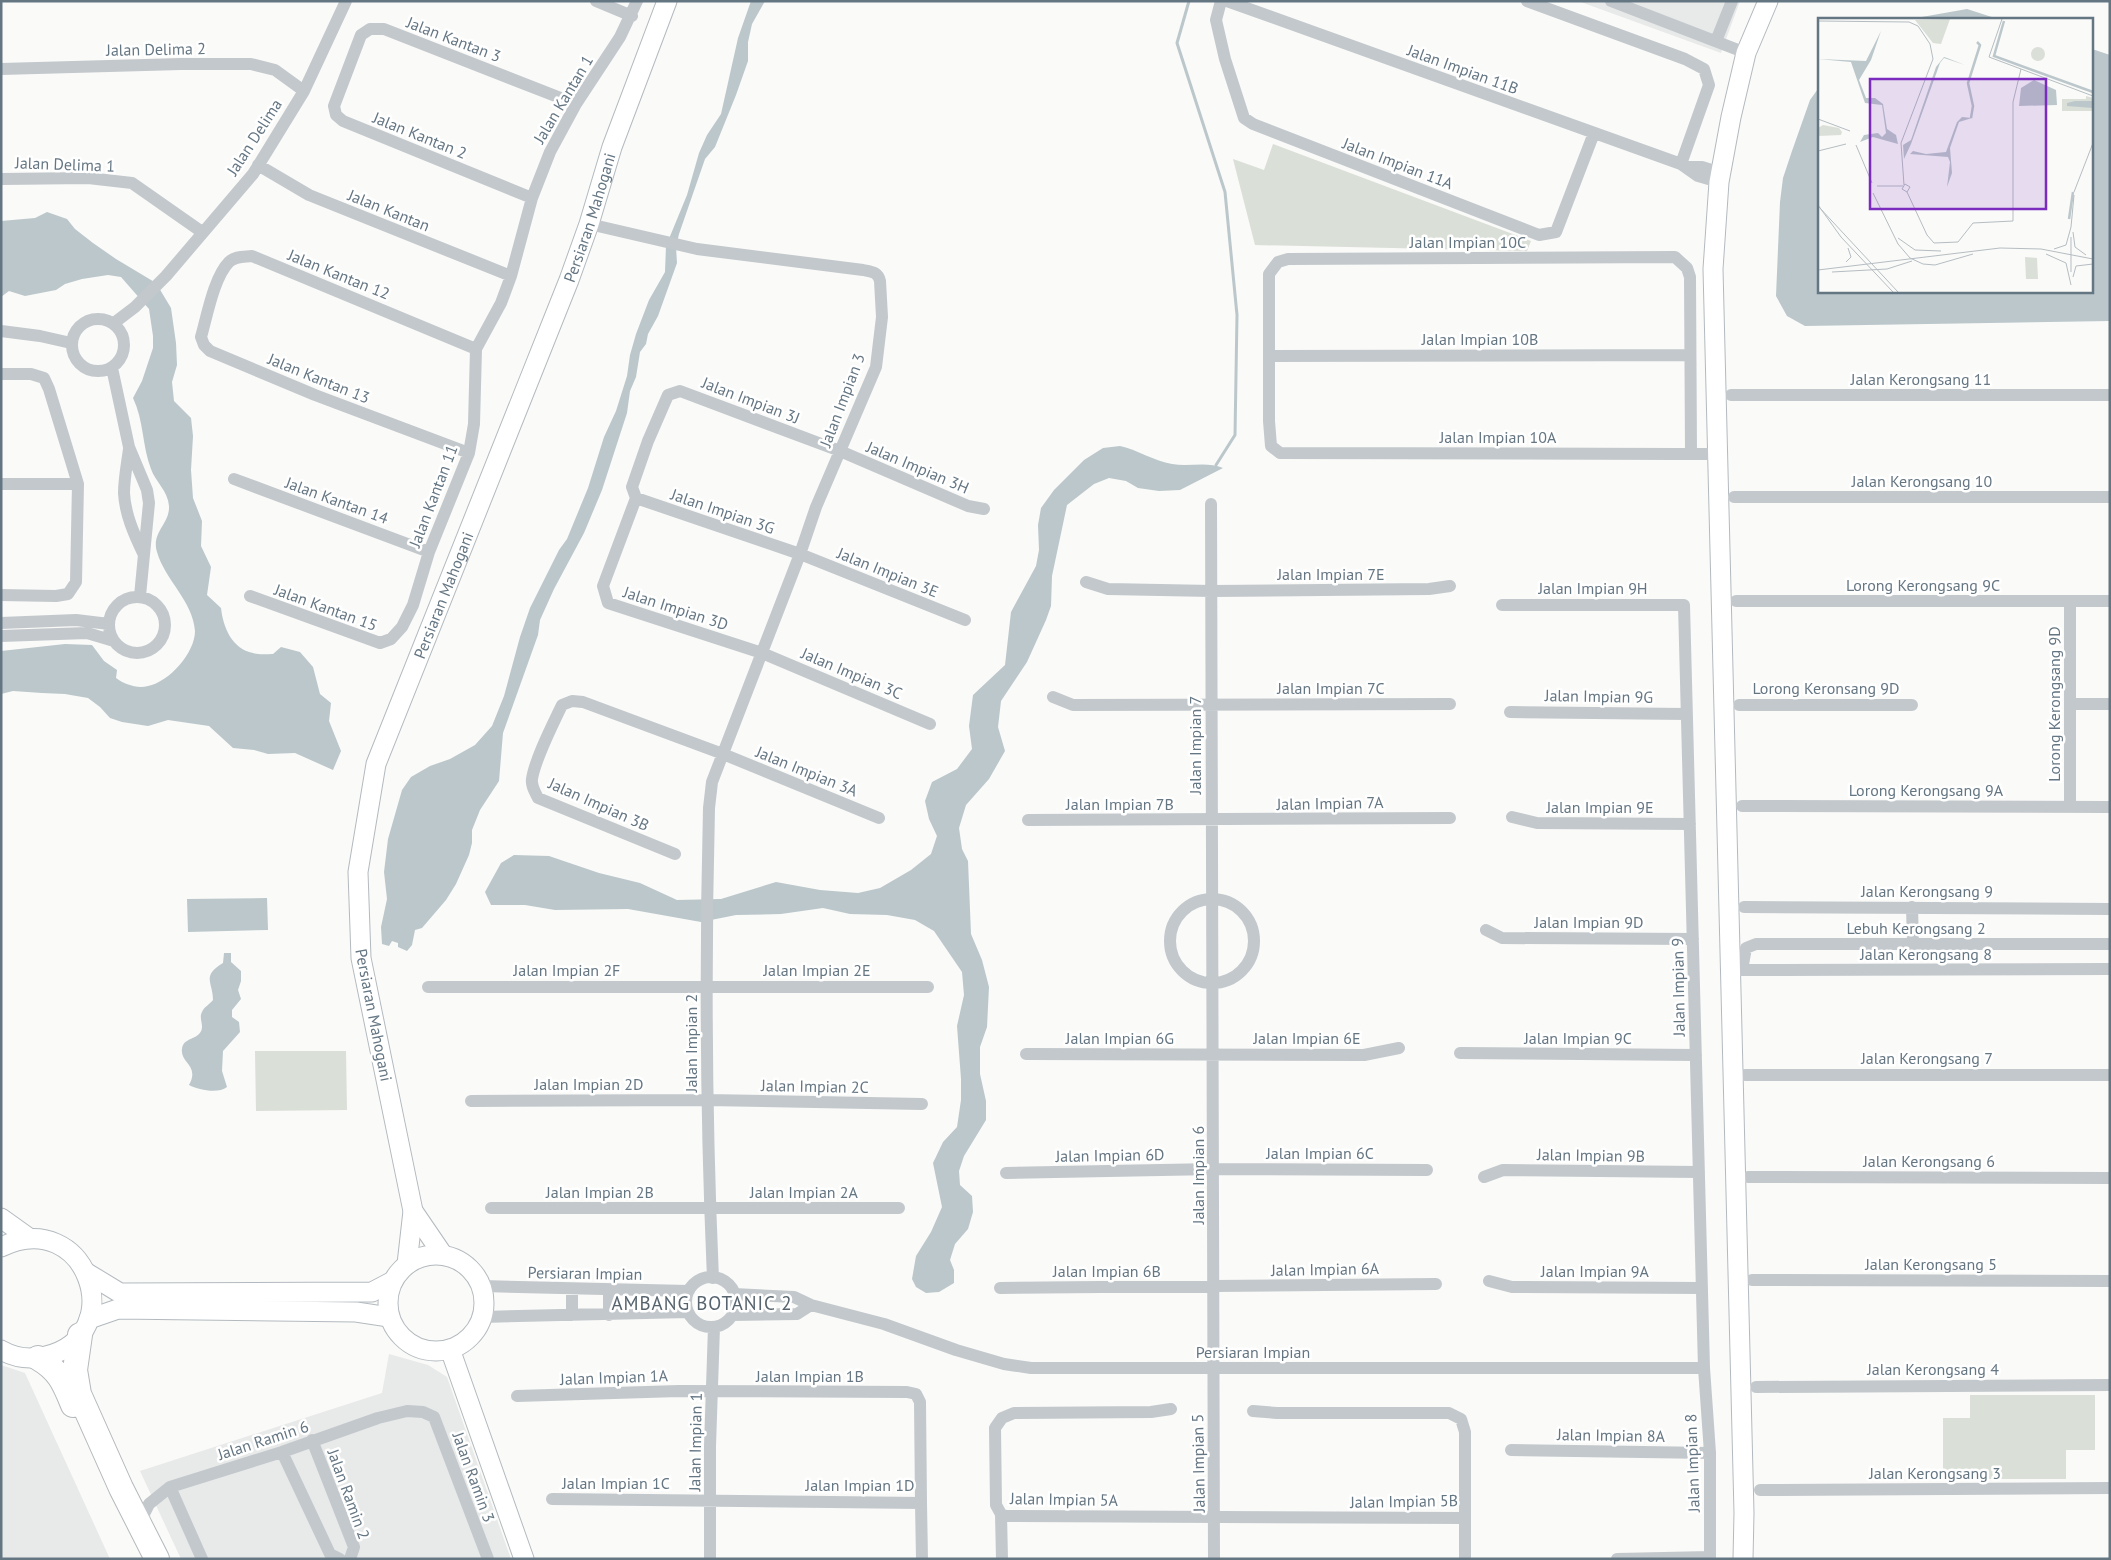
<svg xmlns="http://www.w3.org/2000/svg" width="2111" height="1560" font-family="'PT Sans',sans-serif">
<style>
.built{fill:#e8e9e9}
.green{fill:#dadfd7}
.water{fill:#bbc7cb}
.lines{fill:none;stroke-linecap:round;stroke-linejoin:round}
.stream{stroke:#bbc7cb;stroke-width:3}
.secondary-casing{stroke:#b3babf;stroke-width:21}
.highway-casing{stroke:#b4b9bd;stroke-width:26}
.street{stroke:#c3c8cc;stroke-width:12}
.secondary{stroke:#fff;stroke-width:19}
.highway{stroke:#fff;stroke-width:24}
.labels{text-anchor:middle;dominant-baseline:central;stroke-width:5;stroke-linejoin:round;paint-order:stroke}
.street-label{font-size:16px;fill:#657683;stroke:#fff}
.quarter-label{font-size:19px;letter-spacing:1px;fill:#57646e;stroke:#fff}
.inset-river{fill:none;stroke:#bbc7cb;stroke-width:2.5}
.inset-road{fill:none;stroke:#b5bdc2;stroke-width:1}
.view{fill:#7b2cbf;fill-opacity:0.15;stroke:#7b2cbf;stroke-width:2.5}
.inset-edge{fill:none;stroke:#657683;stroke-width:2.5}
</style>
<rect width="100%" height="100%" fill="#fafaf8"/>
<!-- built -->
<path class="built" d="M 1578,1 L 1740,1 L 1721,53 Z
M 389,1354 L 428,1365 L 447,1377 L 511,1559 L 181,1559 L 140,1471 L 382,1393 Z
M 1,1365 L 25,1373 L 110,1559 L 1,1559 Z"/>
<!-- green -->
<path class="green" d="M 1273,144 L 1531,241 L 1527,251 L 1255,245 L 1233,159 L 1264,170 Z
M 255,1051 L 346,1051 L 347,1110 L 256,1111 Z
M 1970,1395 L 2095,1395 L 2095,1450 L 2066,1450 L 2066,1479 L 1943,1479 L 1943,1418 L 1970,1418 Z"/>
<!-- water -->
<path class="water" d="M 751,1 L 765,1 L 752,24 L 748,42 L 748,61 L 736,95 L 715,147 L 705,159 L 679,234 L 676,247 L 677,263 L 658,316 L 648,334 L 646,344 L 640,352 L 636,377 L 630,391 L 627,413 L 602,490 L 584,533 L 554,589 L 540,620 L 538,635 L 503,733 L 499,781 L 480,810 L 472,830 L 472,843 L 469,855 L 456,884 L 446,900 L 422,928 L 415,930 L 412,945 L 407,951 L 398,947 L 398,943 L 392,941 L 389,946 L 382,944 L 381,927 L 387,899 L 384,872 L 388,839 L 402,790 L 411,777 L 430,766 L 450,759 L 475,745 L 492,726 L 504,696 L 520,637 L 530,608 L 559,550 L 567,539 L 588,488 L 604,437 L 616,411 L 627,376 L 630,355 L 636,334 L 649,300 L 665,272 L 666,246 L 687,195 L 699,153 L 707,135 L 721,114 L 738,38 Z
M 1967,9 L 1998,19 L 1914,19 L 1916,18 Z
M 2092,49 L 2110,55 L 2110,321 L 1805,326 L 1787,316 L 1776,296 L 1780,202 L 1783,178 L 1792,151 L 1810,100 L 1820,86 L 1820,291 L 2092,291 Z
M 47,212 L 67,219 L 75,229 L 93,243 L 116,259 L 156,283 L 171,308 L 176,343 L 177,365 L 172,382 L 174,401 L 191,418 L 193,436 L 191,470 L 193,498 L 202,521 L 201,546 L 211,567 L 207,595 L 221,608 C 223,627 232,649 253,653 C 259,655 266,654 273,654 L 281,647 L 300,652 L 313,667 L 320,694 L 331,703 L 329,721 L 341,751 L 333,770 L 295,753 L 268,754 L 254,750 L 233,748 L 209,726 L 168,720 L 148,726 L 122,722 L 110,718 L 100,707 L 88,698 L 65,694 L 42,693 L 13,691 L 1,694 L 1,651 L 65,644 L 92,645 L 104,661 L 117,670 L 116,678 C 124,684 137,689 148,686 C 169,682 195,653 195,631 C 193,601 165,580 157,552 C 151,532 170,524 169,506 C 168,491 155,481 151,469 C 142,446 144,421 133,398 L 142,381 L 153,348 L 153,336 L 149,309 L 121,277 L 108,275 L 82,279 L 65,284 L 56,290 L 25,296 L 9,291 L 1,297 L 1,221 L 35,218 Z
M 1120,446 C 1138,450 1154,461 1172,464 C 1190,467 1207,461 1223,468 L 1180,490 L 1159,491 L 1138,488 L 1126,481 L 1109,478 L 1094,484 L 1067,505 L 1052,576 L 1051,606 L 1046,620 L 1027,662 L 1001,701 L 998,727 L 1005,751 L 989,779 L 966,805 L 959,828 L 962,849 L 968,861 L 971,934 L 982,960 L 989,987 L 987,1027 L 980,1047 L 980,1074 L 986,1101 L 986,1120 L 964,1156 L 959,1171 L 960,1185 L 972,1196 L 973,1212 L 968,1229 L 955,1244 L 950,1260 L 954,1270 L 954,1283 L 939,1292 L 926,1293 L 916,1287 L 912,1279 L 916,1256 L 931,1232 L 942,1207 L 933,1163 L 943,1142 L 957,1127 L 961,1100 L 961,1079 L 957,1026 L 964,995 L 962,972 L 934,931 L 915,920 L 887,915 L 850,914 L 823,908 L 781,914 L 736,915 L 701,922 L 628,909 L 555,910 L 525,905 L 491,905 L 485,892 L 501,863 L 514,855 L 549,856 L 599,873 L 640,883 L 677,900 L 721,899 L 776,882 L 820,890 L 858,893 L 880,888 L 911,870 L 931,854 L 937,836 L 929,819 L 925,801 L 932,782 L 957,769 L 972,749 L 969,726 L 973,695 L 1005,665 L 1011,612 L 1036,566 L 1039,550 L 1038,525 L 1041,508 L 1054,490 L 1084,460 L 1103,448 Z
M 267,898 L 268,930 L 188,932 L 187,899 Z
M 224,953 L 231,953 L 231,962 L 241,971 L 241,981 L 238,990 L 241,999 L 232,1010 L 232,1017 L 239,1022 L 240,1032 L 223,1051 L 222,1071 L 227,1087 C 218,1094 199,1090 189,1085 C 200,1065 180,1063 182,1049 C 183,1039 193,1040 199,1034 C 206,1027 198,1019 202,1012 C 204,1007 210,1004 213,1000 C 213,982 201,976 223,963 Z"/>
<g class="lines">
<!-- stream -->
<path class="stream" d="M 1189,1 L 1177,43 L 1225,192 L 1237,315 L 1235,435 L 1216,465"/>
<defs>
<g id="secondary">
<path d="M 413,1211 L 443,1255"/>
<path d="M 1,1218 L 29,1238"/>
<path d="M 1,1247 C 87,1205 131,1336 46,1356 C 30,1360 15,1358 1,1350"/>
<circle cx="436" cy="1303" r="48"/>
<path id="s1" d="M 407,1264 L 413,1211 L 361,958 L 358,872 L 376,764 L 569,280 L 589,224 L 612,147 L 667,1"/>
<path d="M 87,1273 L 120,1293 L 372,1292 L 393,1281"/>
<path d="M 89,1319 L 118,1309 L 356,1312 L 389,1317"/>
<path d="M 450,1349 L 524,1559"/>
<path d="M 1743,1559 L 1744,1513 L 1713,269 L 1719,182 L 1731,117 L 1746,53 L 1768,1"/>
</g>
<path id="highway" d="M 80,1335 L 75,1370 L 79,1394 L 121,1488 L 157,1559
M 38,1358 C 59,1370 64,1383 73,1405"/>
</defs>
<!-- secondary casing -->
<use href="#secondary" class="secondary-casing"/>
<!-- highway casing -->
<use href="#highway" class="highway-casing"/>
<!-- street -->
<path class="street" d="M 596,1 L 632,16
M 1221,1 L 1216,20 L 1225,59 L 1244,118 L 1253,124 L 1539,235 L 1556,232 L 1594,133
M 1227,1 L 1681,164 L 1698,176 L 1719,182
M 1527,1 L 1685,59 L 1704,69 L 1709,85 L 1681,164
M 1611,1 L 1746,53
M 1716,41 L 1732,1
M 1,69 L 181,64 L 251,64 L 275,70 L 304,91
M 258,165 L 309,195 L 511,276
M 1687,167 L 1702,167 L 1721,173
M 1,179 L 88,178 L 132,183 L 202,232
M 532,198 L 343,121 L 336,115 L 334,106 L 361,35 L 370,29 L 384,29 L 576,104
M 589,224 L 697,249 L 863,270 C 872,272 878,272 880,281 L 882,317 L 876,367 L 816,507 L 800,554 L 712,782 L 709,808 C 705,965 706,1121 713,1278
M72 345a26 26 0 1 1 52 0a26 26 0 1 1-52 0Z
M 114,323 L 135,307 L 166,276 L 253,174 L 304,91 L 346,1
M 1,331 L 40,336 L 71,343
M 1269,356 L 1690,355
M 112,368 L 129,447 L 147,490 L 149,503 L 140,596
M 1,374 L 31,374 L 44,378 L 49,389 L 78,484 L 76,582 L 68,594 L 56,596 L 1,595
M 1731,395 L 2110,395
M 129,449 C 127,464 124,479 124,493 C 125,514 134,534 143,553
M 469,453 L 315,395 L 210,351 L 204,345 L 201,337 C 207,316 214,277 229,262 C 235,256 244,257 252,256 L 476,349
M 1691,454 L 1690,277 L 1687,268 L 1675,257 L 1288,259 L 1278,262 L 1269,274 L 1269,421 L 1271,446 L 1280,453 L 1677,454 L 1717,454
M 234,479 L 429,552
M 1,484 L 78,484
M 1734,497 L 2110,497
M 636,498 L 800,554 L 965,620
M 1211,504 L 1214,1559
M 1086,582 L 1108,589 L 1212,591 L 1429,589 L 1450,586
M 250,596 L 380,643 L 391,639 L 402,627 L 413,605 L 429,552 L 469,453 L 474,424 L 476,349 L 501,303 L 511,276 L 532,198 L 550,152 L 576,104 L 620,37 L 637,1
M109 625a28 28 0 1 1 56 0a28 28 0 1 1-56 0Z
M 1736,601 L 2110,601
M 2070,601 L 2070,807
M 1502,605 L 1684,605 L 1704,1368 L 1710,1453 L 1710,1557 L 1617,1559
M 1,623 L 76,620 L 109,624
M 1,636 L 87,633 L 114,641
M 1053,697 L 1073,705 L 1450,704
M 2070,704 L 2110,704
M 1739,705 L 1912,705
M 1510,712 L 1687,714
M 930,724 L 762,653 L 608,603 L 603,586 L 636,498 L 632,487 L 648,441 L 668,395 L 680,391 L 840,451 L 968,506 L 984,509
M 1742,806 L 2110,807
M 1512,817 L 1537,823 L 1690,824
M 1028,820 L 1450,818
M 675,854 L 538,798 C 535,792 531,786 532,779 C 535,759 553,724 562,705 L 572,701 L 583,702 L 723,754 L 879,818
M1170 941a42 42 0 1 1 84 0a42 42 0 1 1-84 0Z
M 1744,907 L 2110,909
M 1912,907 L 1913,944
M 1486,930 L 1502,938 L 1693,939
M 2110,944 L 1756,944 L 1746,948 L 1742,970 L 2110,969
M 428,987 L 928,987
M 1460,1053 L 1696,1055
M 1026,1054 L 1364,1055 L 1399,1048
M 1745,1075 L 2110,1075
M 471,1101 L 708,1100 L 922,1104
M 1006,1173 L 1214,1169 L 1427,1170
M 1484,1177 L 1503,1170 L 1699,1172
M 1748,1177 L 2110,1178
M 491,1208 L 899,1208
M686 1302a25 25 0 1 1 50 0a25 25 0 1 1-50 0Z
M 1752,1280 L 2110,1281
M 1489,1281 L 1512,1287 L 1702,1288
M 482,1286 L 688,1291
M 1000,1288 L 1436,1284
M 572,1290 L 572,1315
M 609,1290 L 609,1315
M 734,1294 L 794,1297 L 811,1305 L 884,1324 L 956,1350 L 1004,1364 L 1031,1368 L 1704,1368
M 732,1315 L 797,1314 L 811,1305
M 482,1317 L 688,1312
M 1756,1387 L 2110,1385
M 517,1396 L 679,1391 L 907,1392 L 916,1394 L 920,1402 L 921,1503 L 552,1499
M 1171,1409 L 1151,1412 L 1014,1413 L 1002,1418 L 995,1428 L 996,1505 L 1001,1514 L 1006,1516 L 1465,1518 L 1465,1432 L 1461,1419 L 1449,1413 L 1277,1413 L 1253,1411
M 312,1440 L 354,1547 L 350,1559
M 1511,1450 L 1710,1453
M 282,1452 L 330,1554 L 340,1559
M 170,1487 L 202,1559
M 1760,1490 L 2110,1488
M 921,1503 L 922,1559
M 1001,1514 L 1002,1559
M 1465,1518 L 1465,1559
M 145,1528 L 144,1514 L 149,1504 L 170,1487 L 282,1452 L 378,1418 L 407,1411 L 423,1412 L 434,1417 L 488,1559
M 710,1559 L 710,1446 L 714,1327"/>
<!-- secondary -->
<use href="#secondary" class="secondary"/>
<!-- highway -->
<use href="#highway" class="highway"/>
</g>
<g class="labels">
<!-- street labels -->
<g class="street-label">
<text transform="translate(454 39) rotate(21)">Jalan Kantan 3</text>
<text transform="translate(156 49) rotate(-1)">Jalan Delima 2</text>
<text transform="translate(1463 69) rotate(20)">Jalan Impian 11B</text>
<text transform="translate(563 99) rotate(-59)">Jalan Kantan 1</text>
<text transform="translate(420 135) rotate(22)">Jalan Kantan 2</text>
<text transform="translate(254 137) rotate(-57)">Jalan Delima</text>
<text transform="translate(1398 163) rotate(21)">Jalan Impian 11A</text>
<text transform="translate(65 164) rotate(2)">Jalan Delima 1</text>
<text transform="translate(389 210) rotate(22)">Jalan Kantan</text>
<text stroke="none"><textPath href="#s1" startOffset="1094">Persiaran Mahogani</textPath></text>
<text x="1468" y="242">Jalan Impian 10C</text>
<text transform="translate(339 274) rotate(22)">Jalan Kantan 12</text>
<text x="1480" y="339">Jalan Impian 10B</text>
<text transform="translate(319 378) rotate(22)">Jalan Kantan 13</text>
<text x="1921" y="379">Jalan Kerongsang 11</text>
<text transform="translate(751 400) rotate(21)">Jalan Impian 3J</text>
<text transform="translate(842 400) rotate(-69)">Jalan Impian 3</text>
<text x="1498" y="437">Jalan Impian 10A</text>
<text transform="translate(918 467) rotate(23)">Jalan Impian 3H</text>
<text x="1922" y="481">Jalan Kerongsang 10</text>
<text transform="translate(433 496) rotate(-69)">Jalan Kantan 11</text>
<text transform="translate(337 500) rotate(20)">Jalan Kantan 14</text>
<text transform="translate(723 511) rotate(19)">Jalan Impian 3G</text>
<text transform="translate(888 572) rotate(22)">Jalan Impian 3E</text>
<text x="1331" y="574">Jalan Impian 7E</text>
<text x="1923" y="585">Lorong Kerongsang 9C</text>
<text x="1593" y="588">Jalan Impian 9H</text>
<text stroke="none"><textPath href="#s1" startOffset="689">Persiaran Mahogani</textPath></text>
<text transform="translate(326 607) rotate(20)">Jalan Kantan 15</text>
<text transform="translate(676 608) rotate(18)">Jalan Impian 3D</text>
<text transform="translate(852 673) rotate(23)">Jalan Impian 3C</text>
<text x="1331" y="688">Jalan Impian 7C</text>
<text x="1826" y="688">Lorong Keronsang 9D</text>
<text transform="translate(1599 696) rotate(1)">Jalan Impian 9G</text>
<text transform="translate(2054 704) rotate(-90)">Lorong Kerongsang 9D</text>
<text transform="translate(1195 745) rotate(-90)">Jalan Impian 7</text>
<text transform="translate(807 771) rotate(22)">Jalan Impian 3A</text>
<text x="1926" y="790">Lorong Kerongsang 9A</text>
<text transform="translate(1330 803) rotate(-1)">Jalan Impian 7A</text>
<text transform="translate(599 804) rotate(24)">Jalan Impian 3B</text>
<text x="1120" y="804">Jalan Impian 7B</text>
<text x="1600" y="807">Jalan Impian 9E</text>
<text x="1927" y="891">Jalan Kerongsang 9</text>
<text x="1589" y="922">Jalan Impian 9D</text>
<text x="1916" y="928">Lebuh Kerongsang 2</text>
<text x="1926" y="954">Jalan Kerongsang 8</text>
<text x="567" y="970">Jalan Impian 2F</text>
<text x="817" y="970">Jalan Impian 2E</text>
<text transform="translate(1678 987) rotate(-91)">Jalan Impian 9</text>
<text transform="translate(374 1015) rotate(79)">Persiaran Mahogani</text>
<text x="1120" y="1038">Jalan Impian 6G</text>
<text x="1307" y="1038">Jalan Impian 6E</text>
<text x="1578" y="1038">Jalan Impian 9C</text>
<text transform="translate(691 1043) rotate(-90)">Jalan Impian 2</text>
<text x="1927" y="1058">Jalan Kerongsang 7</text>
<text x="589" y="1084">Jalan Impian 2D</text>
<text transform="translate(815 1086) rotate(1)">Jalan Impian 2C</text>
<text x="1320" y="1153">Jalan Impian 6C</text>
<text transform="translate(1110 1155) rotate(-1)">Jalan Impian 6D</text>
<text transform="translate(1591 1155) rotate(1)">Jalan Impian 9B</text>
<text x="1929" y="1161">Jalan Kerongsang 6</text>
<text transform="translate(1198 1175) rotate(-90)">Jalan Impian 6</text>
<text x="600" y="1192">Jalan Impian 2B</text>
<text x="804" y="1192">Jalan Impian 2A</text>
<text x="1931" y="1264">Jalan Kerongsang 5</text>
<text transform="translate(1325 1269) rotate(-1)">Jalan Impian 6A</text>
<text x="1107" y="1271">Jalan Impian 6B</text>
<text x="1595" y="1271">Jalan Impian 9A</text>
<text transform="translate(585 1273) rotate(1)">Persiaran Impian</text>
<text x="1253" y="1352">Persiaran Impian</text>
<text x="1933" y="1369">Jalan Kerongsang 4</text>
<text x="810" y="1376">Jalan Impian 1B</text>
<text transform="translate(614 1377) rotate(-2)">Jalan Impian 1A</text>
<text transform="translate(1611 1435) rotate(1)">Jalan Impian 8A</text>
<text transform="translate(263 1440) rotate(-18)">Jalan Ramin 6</text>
<text transform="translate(695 1442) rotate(-89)">Jalan Impian 1</text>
<text transform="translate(1198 1463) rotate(-91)">Jalan Impian 5</text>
<text transform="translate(1692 1463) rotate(-92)">Jalan Impian 8</text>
<text x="1935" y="1473">Jalan Kerongsang 3</text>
<text transform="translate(474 1477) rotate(70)">Jalan Ramin 3</text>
<text x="616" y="1483">Jalan Impian 1C</text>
<text x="860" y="1485">Jalan Impian 1D</text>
<text transform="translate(349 1494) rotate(70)">Jalan Ramin 2</text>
<text transform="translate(1064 1499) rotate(1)">Jalan Impian 5A</text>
<text transform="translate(1404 1501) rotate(-1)">Jalan Impian 5B</text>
</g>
<!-- quarter labels -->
<g class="quarter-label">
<text x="702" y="1303">AMBANG BOTANIC 2</text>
</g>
</g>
<!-- overview -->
<g transform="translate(1818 18)">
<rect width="275" height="275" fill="#fafaf8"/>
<path d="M 132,1 L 123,26 L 115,25 L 97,2 ZM213 36a7 7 0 1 1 14 0a7 7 0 1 1-14 0ZM 268,78 L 275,80 L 275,93 L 244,93 L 244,81 L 268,81 ZM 5,107 L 21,110 L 24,114 L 23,117 L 0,118 L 0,110 ZM 207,239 L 219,240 L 220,261 L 208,261 Z" fill="#dadfd7"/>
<path d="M 63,13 L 53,42 L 41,62 L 48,80 L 57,80 L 65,86 L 69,111 L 78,117 L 80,126 L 55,119 L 42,124 L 46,117 L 60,115 L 64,119 L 68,115 L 64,87 L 47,85 L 33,44 L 0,41 L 48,43 ZM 126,39 L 129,40 L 147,47 L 126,40 L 122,45 L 93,126 L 86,141 L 85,127 L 93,122 L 118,49 ZM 216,62 L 238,72 L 239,87 L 201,88 L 203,70 ZM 257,83 L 275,83 L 275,90 L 249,88 L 249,85 ZM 144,99 L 154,100 L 141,104 L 132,130 L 134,155 L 129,169 L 132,144 L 130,139 L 92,136 L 95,133 L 108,136 L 128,134 L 139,104 Z" fill="#bbc7cb"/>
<path class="inset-river" d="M 186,3 L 176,38 L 275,74M 153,100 L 155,88 L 150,65 L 162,27 L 159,24M 251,201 L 255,174"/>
<path class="inset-road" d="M 184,1 L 171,39 L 275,78M 0,3 L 91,4 L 100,8 L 112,26 L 115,41 L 83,125 L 86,167M 0,101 L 32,113M 38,127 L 54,165M 0,133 L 28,126M 59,168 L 85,168M 89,174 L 92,169 L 87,166 L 84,171 L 89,174 L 109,217M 256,174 L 275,125M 55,175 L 80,226 L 92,240 L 105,246 L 117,247 L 155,236M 0,187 L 23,219 L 75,274M 0,188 L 80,274M 253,209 L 256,177M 255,214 L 257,229 L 268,237M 109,217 L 116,225 L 140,224 L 155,205 L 195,203 L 195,84 L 203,51M 80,220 L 97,232 L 123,233M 236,231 L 248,227 L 253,209M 228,236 L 248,245 L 253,267M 28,244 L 33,239 L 30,230M 0,252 L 182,230 L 223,231 L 275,241M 14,254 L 69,251 L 94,243M 253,254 L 253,219M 255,259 L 258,248 L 275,246"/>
<path class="view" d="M 52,61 L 228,61 L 228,191 L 52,191 Z"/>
<rect width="275" height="275" class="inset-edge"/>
</g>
<!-- border -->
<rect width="2111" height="1560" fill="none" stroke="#657683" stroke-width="5"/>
</svg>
